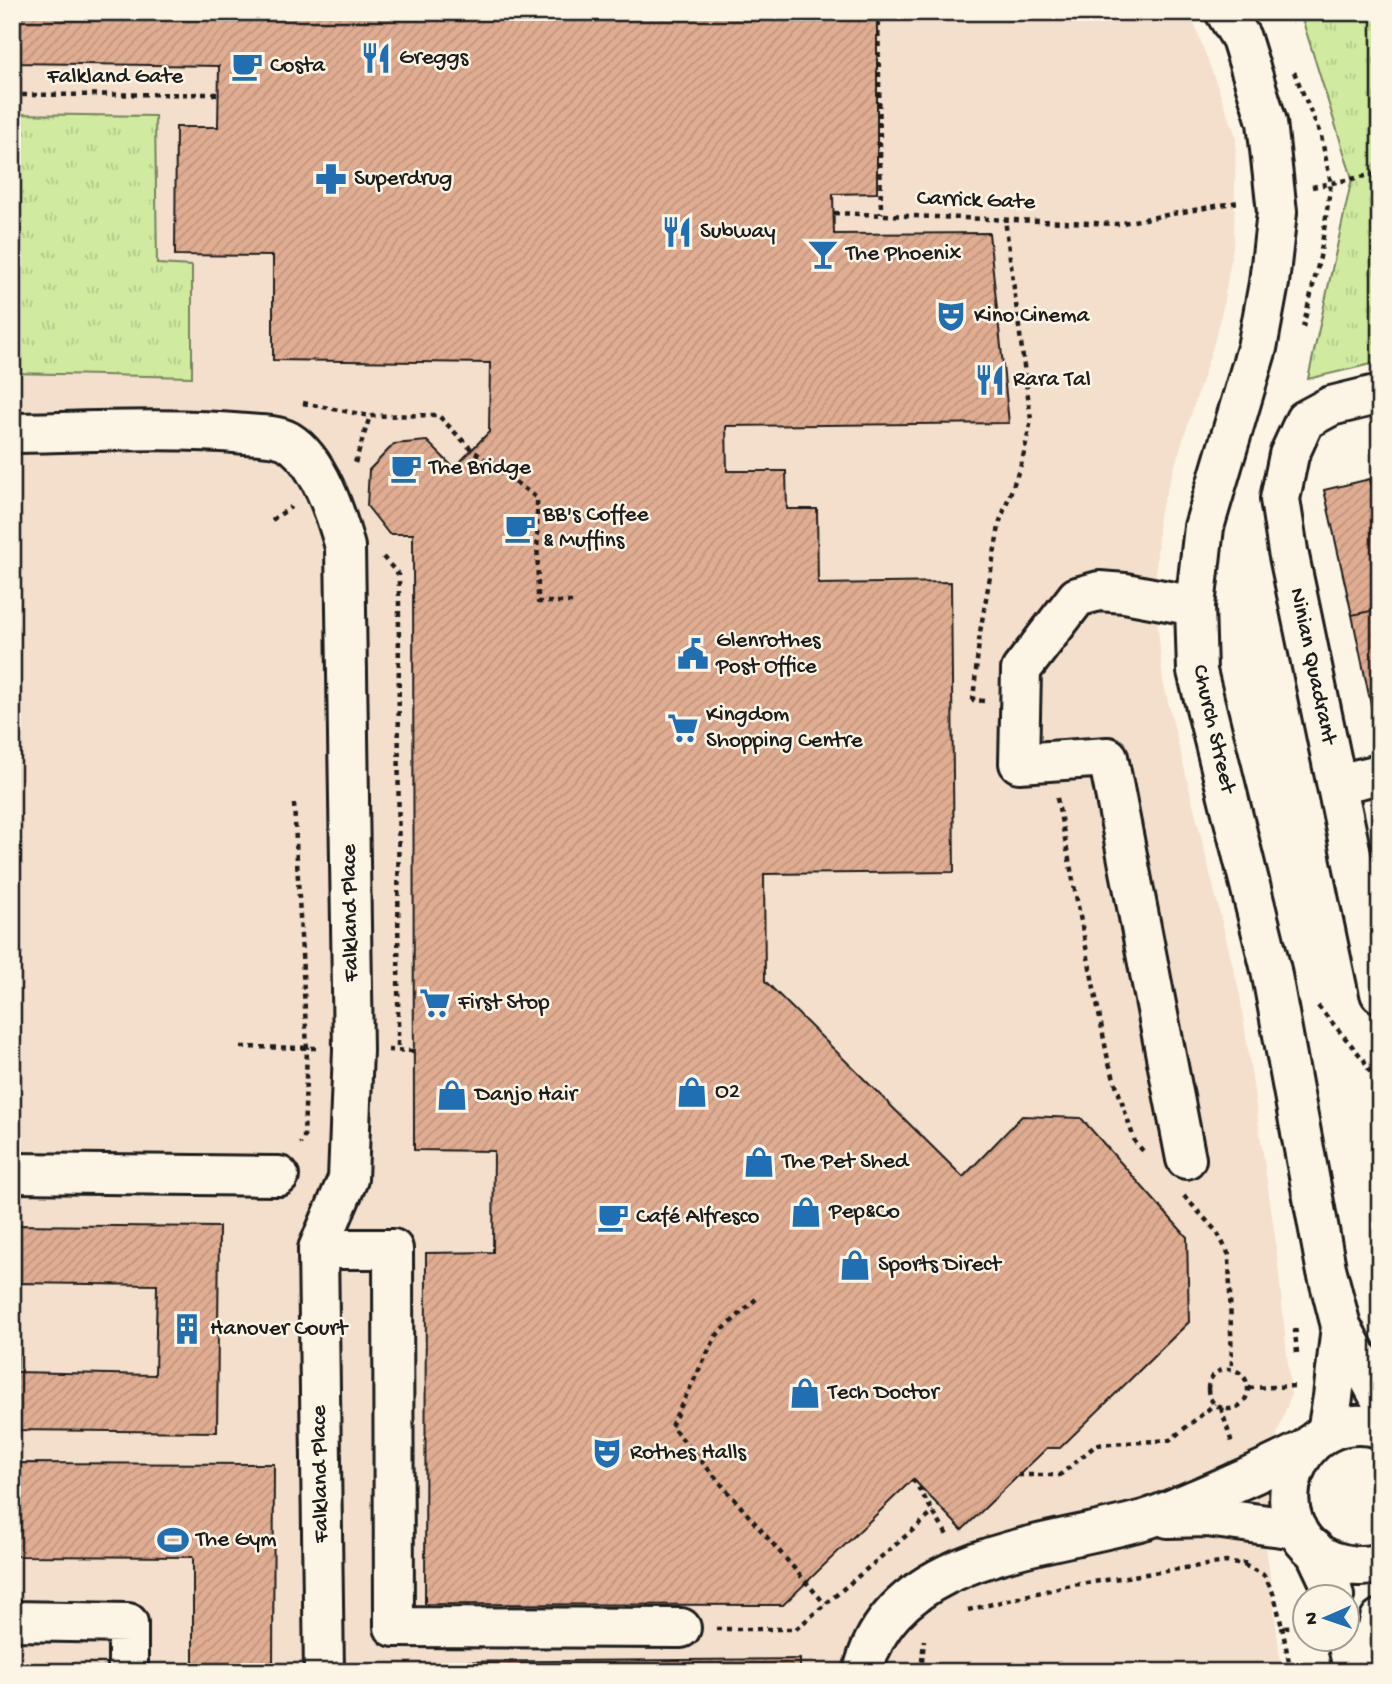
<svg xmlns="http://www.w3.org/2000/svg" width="1392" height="1684" font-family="'Gochi Hand',sans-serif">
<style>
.built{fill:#f4dfcc}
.grass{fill:url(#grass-tufts);stroke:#76835e;stroke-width:2}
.building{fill:url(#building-hatch);stroke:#1c1c1c;stroke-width:2;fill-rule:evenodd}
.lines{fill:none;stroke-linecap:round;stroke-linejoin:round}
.minor-casing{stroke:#1c1c1c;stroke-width:44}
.path{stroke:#1c1c1c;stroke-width:4.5;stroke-dasharray:5 5;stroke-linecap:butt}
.minor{stroke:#fcf5e5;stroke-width:38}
.labels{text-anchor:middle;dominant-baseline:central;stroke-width:5;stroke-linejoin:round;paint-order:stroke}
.poi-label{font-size:23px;fill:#1c1c1c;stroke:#fcf5e5;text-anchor:start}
.street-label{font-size:23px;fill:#1c1c1c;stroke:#fcf5e5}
</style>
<defs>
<pattern id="grass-tufts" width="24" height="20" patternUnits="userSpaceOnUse" patternTransform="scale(1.75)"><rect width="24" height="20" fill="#d0eaa0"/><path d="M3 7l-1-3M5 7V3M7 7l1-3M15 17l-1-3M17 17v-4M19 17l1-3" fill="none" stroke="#b2c889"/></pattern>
<pattern id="building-hatch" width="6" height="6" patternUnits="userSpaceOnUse" patternTransform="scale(1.75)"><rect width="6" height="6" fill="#e0ad92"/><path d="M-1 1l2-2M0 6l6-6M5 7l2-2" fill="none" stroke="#c0947d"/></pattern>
</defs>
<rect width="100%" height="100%" fill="#fcf5e5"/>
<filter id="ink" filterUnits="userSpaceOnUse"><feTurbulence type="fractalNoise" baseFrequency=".0143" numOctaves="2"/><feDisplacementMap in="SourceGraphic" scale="14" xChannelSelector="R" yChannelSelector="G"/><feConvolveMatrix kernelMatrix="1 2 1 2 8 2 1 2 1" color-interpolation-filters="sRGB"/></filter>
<g filter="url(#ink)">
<!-- built -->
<path class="built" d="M 12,12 L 1190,12 L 1236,136 L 1234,241 L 1223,307 L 1214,343 L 1159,515 L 1155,596 L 1163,681 L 1240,995 L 1276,1243 L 1291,1395 L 1275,1440 L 1266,1545 L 1282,1672 L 12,1672 Z"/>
<!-- grass -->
<path class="grass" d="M 1300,12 L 1380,12 L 1380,362 L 1308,379 L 1352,178 Z
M 12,114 L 155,116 L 157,264 L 192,266 L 192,377 L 12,373 Z"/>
<!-- building -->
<path class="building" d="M 12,12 L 877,12 L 877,193 L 833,194 L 834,234 L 989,233 L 1009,423 L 726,426 L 727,471 L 786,471 L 787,509 L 817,509 L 818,584 L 951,582 L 954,872 L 764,874 L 765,981 L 963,1177 L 1022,1116 L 1081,1118 L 1187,1237 L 1189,1322 L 1060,1448 L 1047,1448 L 962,1530 L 913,1479 L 783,1605 L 425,1604 L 426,1253 L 493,1252 L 494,1151 L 414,1150 L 413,534 L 389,534 L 367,506 L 369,470 L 394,444 L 427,441 L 454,468 L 489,432 L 490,363 L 273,360 L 273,256 L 175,255 L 176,127 L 218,127 L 219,66 L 12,63 Z
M 1370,479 L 1376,506 L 1380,505 L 1380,609 L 1352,615 L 1324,490 Z
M 1380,609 L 1380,743 L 1379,743 L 1352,615 Z
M 12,1225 L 219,1227 L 217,1432 L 12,1430 ZM 19,1283 L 157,1285 L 155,1375 L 17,1372 Z
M 12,1463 L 274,1464 L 273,1672 L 193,1672 L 193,1557 L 12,1556 Z
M 800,1659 L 800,1672 L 440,1672 L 440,1662 Z"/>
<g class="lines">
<defs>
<path id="minor" d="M 1225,12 L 1241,38 L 1267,122 L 1277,212 L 1269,283 L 1257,348 L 1204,527 L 1195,606 L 1197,671 L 1271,970 L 1326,1268 L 1341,1326 L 1380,1398
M 1380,394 L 1331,406 L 1305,420 L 1289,455 L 1280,499 L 1288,551 L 1380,993
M 12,433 C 90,432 169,427 246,434 C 259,435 277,435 288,441 C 319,460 336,514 345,547 L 353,1050 L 348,1179 L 318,1249 L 324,1672
M 1337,784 L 1380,774
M 1186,1159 L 1108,757 L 1019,763 L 1021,670 L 1077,597 L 1099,591 L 1125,593 L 1195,606
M 12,1173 L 279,1176
M 318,1249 L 393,1249 L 394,1627 L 681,1628
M 1380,1428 C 1294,1404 1252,1527 1332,1561 C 1346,1566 1365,1568 1380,1563
M 1327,1432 L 1333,1397 L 1341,1326
M 1168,1518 L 1207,1517 L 1297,1529
M 1314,1549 L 1331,1585 L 1334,1596
M 12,1621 L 128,1623 L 128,1672
M 1346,1638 L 1354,1672
M 863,1672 C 891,1551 1052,1547 1147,1519 C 1162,1514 1177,1507 1192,1501 C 1230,1485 1267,1469 1304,1450
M 1377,1672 L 1377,1631 L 1380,1619"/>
</defs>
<!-- minor casing -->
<use href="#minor" class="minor-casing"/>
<!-- path -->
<path class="path" d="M 878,12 L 881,214
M 1294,72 L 1321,136 L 1331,183 L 1320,257 L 1303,327
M 12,95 L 218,94
M 1312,187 L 1380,173
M 834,213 L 1117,224 L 1238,202
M 303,403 L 370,416
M 355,463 L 370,416 L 438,415 L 472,450 L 537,498 L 538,602 L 574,602
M 272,520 L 291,507
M 383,557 L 399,575 L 398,1050
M 984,701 L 973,700 L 980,632 L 1000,521 L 1022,462 L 1031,420 L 1005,219
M 1057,798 L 1108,1060 L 1135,1142 L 1146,1154
M 294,804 L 307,1048 L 304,1138 L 300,1144
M 1318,1006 L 1364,1060 L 1380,1092
M 241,1047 L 317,1048
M 388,1050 L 415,1051
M 1184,1196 L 1217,1232 L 1229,1255 L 1232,1369
M 756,1299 L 716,1336 L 671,1426 L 825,1604
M 1297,1353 L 1295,1331 L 1302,1330
M1208 1389a20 20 0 1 1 40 0a20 20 0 1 1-40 0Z
M 1249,1388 L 1297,1386
M 1221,1408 L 1232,1443
M 1018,1475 L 1060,1475 L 1096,1445 L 1170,1440 L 1215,1404
M 913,1479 L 947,1535
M 1244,1565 L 1264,1575 L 1274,1595 L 1282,1627 L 1304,1626
M 968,1610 L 1066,1586 L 1226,1562 L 1244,1565 L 1244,1560
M 1282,1627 L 1291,1672
M 716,1629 L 796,1629 L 934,1512
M 921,1672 L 924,1640"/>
<!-- minor -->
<use href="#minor" class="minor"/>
</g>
</g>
<!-- icons -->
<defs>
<symbol id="restaurant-bare" viewBox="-9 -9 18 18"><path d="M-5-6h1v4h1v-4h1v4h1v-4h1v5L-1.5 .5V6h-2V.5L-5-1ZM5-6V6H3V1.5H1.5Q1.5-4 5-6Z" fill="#1f6fb2" stroke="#fcf5e5" stroke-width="2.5" paint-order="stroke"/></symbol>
<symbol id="cafe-bare" viewBox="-9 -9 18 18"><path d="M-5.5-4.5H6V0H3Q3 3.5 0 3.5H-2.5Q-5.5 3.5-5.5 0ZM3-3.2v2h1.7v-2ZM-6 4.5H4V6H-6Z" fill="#1f6fb2" stroke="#fcf5e5" stroke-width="2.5" paint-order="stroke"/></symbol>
<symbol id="pharmacy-bare" viewBox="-9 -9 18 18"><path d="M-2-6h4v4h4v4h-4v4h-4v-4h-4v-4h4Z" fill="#1f6fb2" stroke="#fcf5e5" stroke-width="2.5" paint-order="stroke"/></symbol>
<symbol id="bar-bare" viewBox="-9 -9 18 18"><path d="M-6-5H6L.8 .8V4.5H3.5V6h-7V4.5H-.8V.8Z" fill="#1f6fb2" stroke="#fcf5e5" stroke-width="2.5" paint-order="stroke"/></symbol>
<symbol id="theatre-bare" viewBox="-9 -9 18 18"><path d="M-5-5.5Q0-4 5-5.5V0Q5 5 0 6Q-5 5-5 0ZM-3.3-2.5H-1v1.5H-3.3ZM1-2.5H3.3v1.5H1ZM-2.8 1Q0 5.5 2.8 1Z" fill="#1f6fb2" stroke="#fcf5e5" stroke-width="2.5" paint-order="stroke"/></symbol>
<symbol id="civic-bare" viewBox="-9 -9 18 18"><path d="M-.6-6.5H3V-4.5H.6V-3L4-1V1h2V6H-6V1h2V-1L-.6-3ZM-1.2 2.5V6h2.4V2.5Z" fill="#1f6fb2" stroke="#fcf5e5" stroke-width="2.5" paint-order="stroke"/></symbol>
<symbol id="supermarket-bare" viewBox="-9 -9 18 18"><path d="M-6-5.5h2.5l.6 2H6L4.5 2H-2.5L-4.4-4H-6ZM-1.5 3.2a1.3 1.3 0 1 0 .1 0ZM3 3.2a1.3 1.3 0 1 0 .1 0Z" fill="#1f6fb2" stroke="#fcf5e5" stroke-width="2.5" paint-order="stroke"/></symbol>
<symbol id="shop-bare" viewBox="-9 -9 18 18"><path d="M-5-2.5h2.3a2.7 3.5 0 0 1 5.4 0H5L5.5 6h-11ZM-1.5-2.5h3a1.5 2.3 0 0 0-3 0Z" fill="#1f6fb2" stroke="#fcf5e5" stroke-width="2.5" paint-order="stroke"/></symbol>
<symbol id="building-bare" viewBox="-9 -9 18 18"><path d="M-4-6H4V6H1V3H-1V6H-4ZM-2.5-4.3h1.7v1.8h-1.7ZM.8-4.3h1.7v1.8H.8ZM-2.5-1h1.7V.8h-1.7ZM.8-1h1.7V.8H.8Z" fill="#1f6fb2" stroke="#fcf5e5" stroke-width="2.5" paint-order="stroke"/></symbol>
<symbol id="stadium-bare" viewBox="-9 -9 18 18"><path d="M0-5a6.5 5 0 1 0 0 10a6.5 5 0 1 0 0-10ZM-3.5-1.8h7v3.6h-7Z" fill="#1f6fb2" stroke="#fcf5e5" stroke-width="2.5" paint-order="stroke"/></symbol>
</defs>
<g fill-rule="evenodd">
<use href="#restaurant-bare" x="354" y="36" width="44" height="44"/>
<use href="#cafe-bare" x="225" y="44" width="44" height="44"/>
<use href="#pharmacy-bare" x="309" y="157" width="44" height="44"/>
<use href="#restaurant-bare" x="655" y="210" width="44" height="44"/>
<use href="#bar-bare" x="801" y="232" width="44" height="44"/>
<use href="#theatre-bare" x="929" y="294" width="44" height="44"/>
<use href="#restaurant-bare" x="968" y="358" width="44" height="44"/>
<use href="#cafe-bare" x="384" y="446" width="44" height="44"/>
<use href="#cafe-bare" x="498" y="506" width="44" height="44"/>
<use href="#civic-bare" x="671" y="632" width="44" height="44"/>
<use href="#supermarket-bare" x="661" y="706" width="44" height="44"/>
<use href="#supermarket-bare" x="413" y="981" width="44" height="44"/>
<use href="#shop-bare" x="670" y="1070" width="44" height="44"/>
<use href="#shop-bare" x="430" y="1073" width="44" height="44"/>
<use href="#shop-bare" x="737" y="1140" width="44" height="44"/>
<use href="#shop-bare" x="784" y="1190" width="44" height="44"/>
<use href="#cafe-bare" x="591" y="1195" width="44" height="44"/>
<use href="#shop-bare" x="833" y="1243" width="44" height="44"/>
<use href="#building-bare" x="165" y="1307" width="44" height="44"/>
<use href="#shop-bare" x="783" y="1371" width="44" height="44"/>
<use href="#theatre-bare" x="585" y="1431" width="44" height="44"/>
<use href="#stadium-bare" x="151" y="1518" width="44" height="44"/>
</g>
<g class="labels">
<!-- poi labels -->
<g class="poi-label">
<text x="399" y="58">Greggs</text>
<text x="270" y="66">Costa</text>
<text x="354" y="179">Superdrug</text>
<text x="700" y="232">Subway</text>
<text x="846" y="254">The Phoenix</text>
<text x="974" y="316">Kino Cinema</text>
<text x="1013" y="380">Rara Tal</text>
<text x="429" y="468">The Bridge</text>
<text x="543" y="515">BB's Coffee<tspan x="543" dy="26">&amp; Muffins</tspan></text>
<text x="716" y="641">Glenrothes<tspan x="716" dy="26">Post Office</tspan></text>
<text x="706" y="715">Kingdom<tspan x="706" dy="26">Shopping Centre</tspan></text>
<text x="458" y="1003">First Stop</text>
<text x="715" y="1092">O2</text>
<text x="475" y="1095">Danjo Hair</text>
<text x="782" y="1162">The Pet Shed</text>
<text x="829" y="1212">Pep&amp;Co</text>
<text x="636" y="1217">Café Alfresco</text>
<text x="878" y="1265">Sports Direct</text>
<text x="210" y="1329">Hanover Court</text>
<text x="828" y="1393">Tech Doctor</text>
<text x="630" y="1453">Rothes Halls</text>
<text x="196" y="1540">The Gym</text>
</g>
<!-- street labels -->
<g class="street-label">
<text x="115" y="77">Falkland Gate</text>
<text transform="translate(976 201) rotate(2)">Carrick Gate</text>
<text transform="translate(1312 666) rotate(78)">Ninian Quadrant</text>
<text transform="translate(1213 729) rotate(77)">Church Street</text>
<text transform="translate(351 913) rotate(-91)">Falkland Place</text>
<text transform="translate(321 1474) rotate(-91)">Falkland Place</text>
</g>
</g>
<!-- margin -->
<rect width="1392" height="1684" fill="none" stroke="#fcf5e5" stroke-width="42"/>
<rect x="21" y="21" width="1350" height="1642" fill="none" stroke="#1c1c1c" stroke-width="2.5" filter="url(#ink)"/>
<!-- north arrow -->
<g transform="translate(1326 1618) rotate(268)"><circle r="33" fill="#fcf5e5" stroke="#a29e95" stroke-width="2"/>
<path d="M0-5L12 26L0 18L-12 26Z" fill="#1f6fb2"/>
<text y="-10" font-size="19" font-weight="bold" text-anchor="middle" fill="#1c1c1c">N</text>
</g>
</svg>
